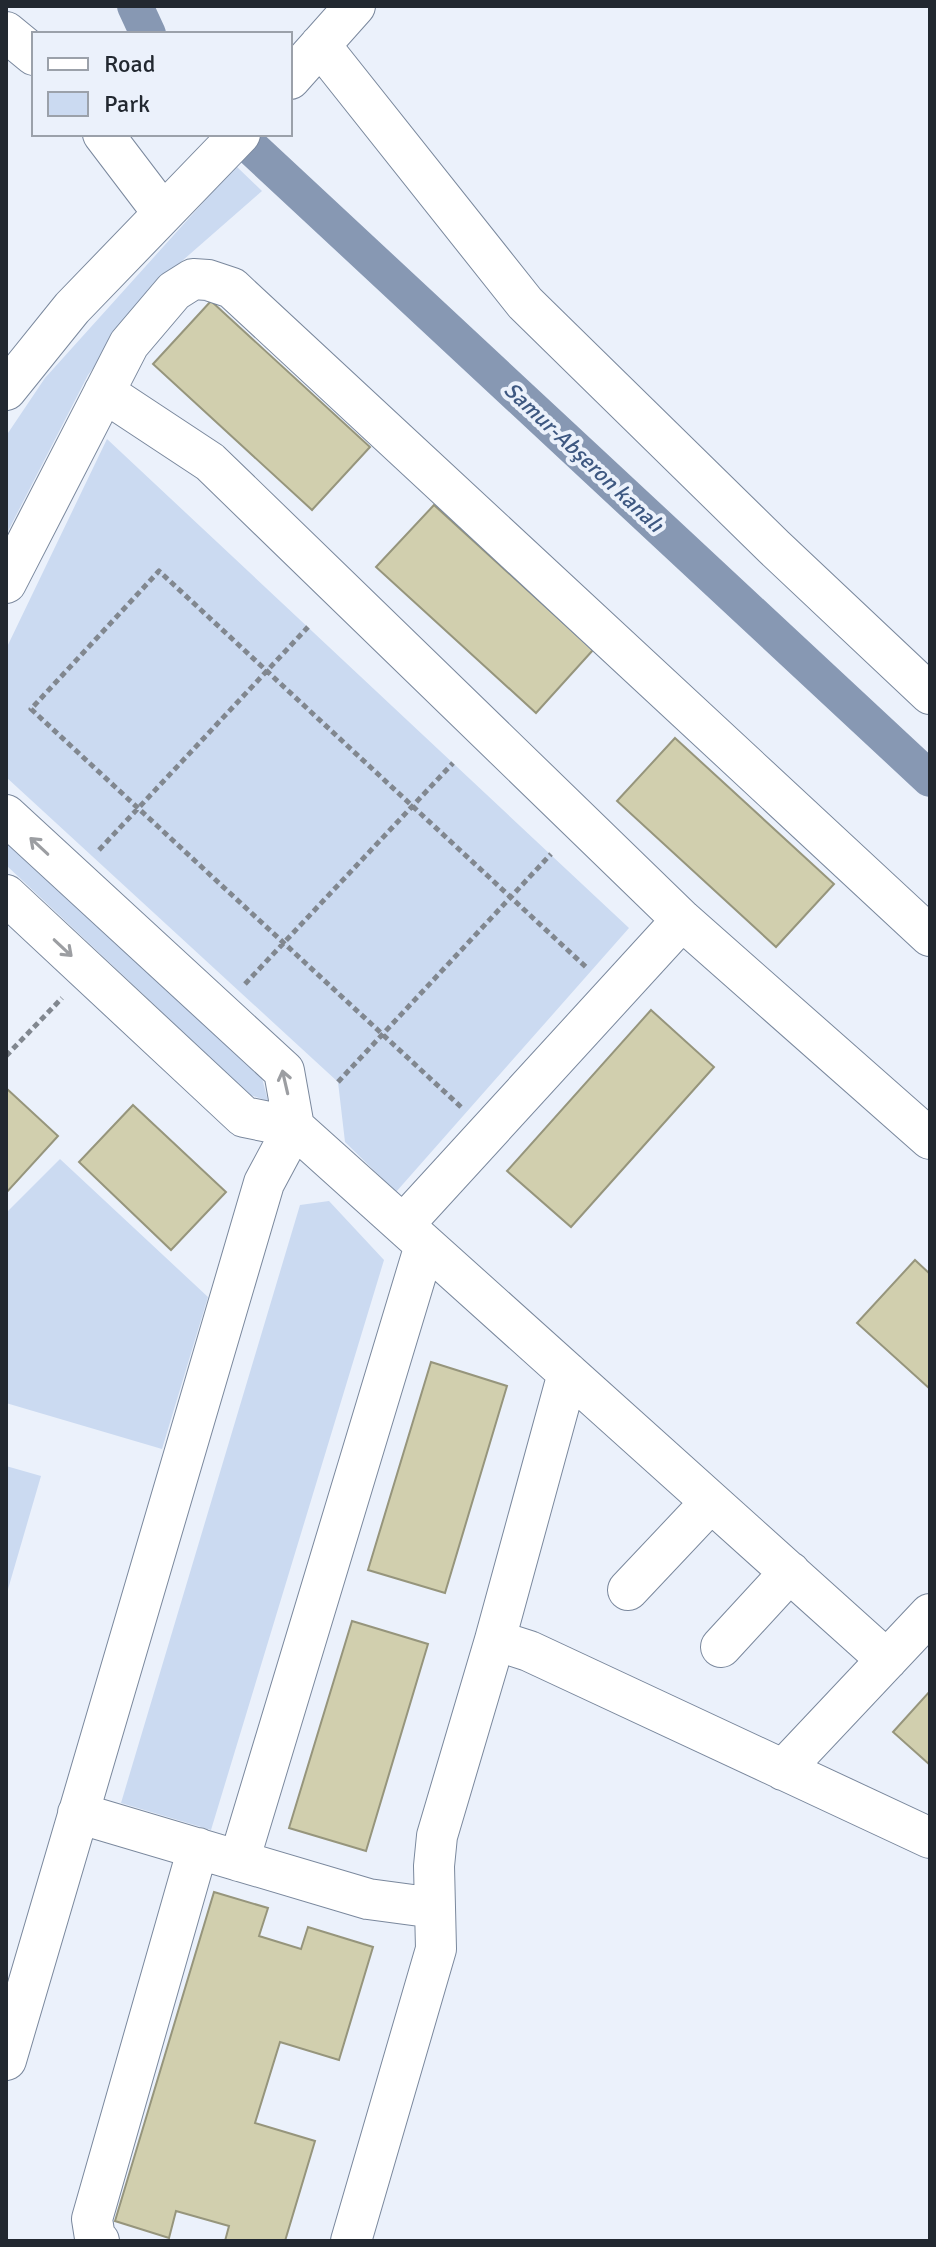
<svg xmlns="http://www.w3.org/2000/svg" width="936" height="2247" font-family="Signika,sans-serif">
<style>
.green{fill:#cbdaf1}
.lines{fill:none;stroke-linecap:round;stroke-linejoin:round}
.canal{stroke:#8798b3;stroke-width:36}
.building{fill:#d1cfae;stroke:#96957c;stroke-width:2}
.minor-casing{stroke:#7a889d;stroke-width:42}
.path{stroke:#81878f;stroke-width:5;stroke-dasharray:6 4;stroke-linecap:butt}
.minor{stroke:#fff;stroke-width:40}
.oneway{stroke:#9c9ea2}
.labels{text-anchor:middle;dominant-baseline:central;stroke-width:8;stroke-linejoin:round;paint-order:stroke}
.water-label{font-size:22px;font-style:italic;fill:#3e5881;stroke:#ebf1fb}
</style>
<rect width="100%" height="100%" fill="#ebf1fb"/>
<!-- green -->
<path class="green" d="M 236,166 L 262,191 L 158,282 L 88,375 L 6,535 L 6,436 L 45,378 Z
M 107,439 L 629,928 L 396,1192 L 345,1142 L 338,1082 L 6,777 L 6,649 Z
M 6,839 L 262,1078 L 268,1101 L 250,1095 L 6,865 Z
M 60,1159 L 208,1297 L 162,1449 L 6,1403 L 6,1213 Z
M 329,1201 L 384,1260 L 211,1830 L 121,1803 L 300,1205 Z
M 6,1466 L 41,1476 L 6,1596 Z"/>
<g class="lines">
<!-- canal -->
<path class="canal" d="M 135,6 L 148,34
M 237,134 L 930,779"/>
</g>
<!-- building -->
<path class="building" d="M 211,301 L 370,447 L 312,510 L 153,364 Z
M 434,505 L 593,650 L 536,713 L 376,567 Z
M 675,738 L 834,884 L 776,947 L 617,801 Z
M 651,1010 L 714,1067 L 571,1227 L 507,1171 Z
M 6,1088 L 58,1136 L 6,1193 Z
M 133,1105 L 226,1192 L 171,1250 L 79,1162 Z
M 915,1260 L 930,1274 L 930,1389 L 857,1323 Z
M 431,1362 L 507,1386 L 445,1593 L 368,1570 Z
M 352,1621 L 428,1644 L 366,1851 L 289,1828 Z
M 930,1691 L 930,1765 L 893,1732 Z
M 214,1892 L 268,1908 L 259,1936 L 301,1949 L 308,1927 L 373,1947 L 339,2060 L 280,2042 L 255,2123 L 315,2141 L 285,2241 L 225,2241 L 229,2226 L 176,2211 L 169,2238 L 115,2221 Z"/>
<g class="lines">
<defs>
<path id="minor" d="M 6,32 L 34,55
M 320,45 L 525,303 L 774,547 L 930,694
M 290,79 L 355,6
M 103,134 L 163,213
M 6,390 L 72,308 L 240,134
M 104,392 L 210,462 L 682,920 L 930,1139
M 6,583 L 129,344 L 174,291 L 193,279 L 208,280 L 232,288 L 930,936
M 6,815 L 284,1071 L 294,1127 L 244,1117 L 6,895
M 403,1225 L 682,920
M 628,1590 L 711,1502
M 495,1640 L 529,1651 L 930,1838
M 721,1647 L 790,1572
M 783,1770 L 930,1614
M 78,1813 L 368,1899 L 435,1908
M 239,1861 L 425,1245
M 6,2060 L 264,1183 L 294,1127 L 887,1660
M 99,2241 L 95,2238 L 92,2219 L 198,1848
M 351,2241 L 436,1949 L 434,1866 L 437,1836 L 495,1640 L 568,1373"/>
</defs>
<!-- minor casing -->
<use href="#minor" class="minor-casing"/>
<!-- path -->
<path class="path" d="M 99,850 L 308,627
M 245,984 L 453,763
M 6,1056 L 62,998
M 338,1082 L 551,854
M 461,1107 L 31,709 L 159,571 L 587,968"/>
<!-- minor -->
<use href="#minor" class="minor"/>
</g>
<!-- one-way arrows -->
<defs><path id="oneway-shaft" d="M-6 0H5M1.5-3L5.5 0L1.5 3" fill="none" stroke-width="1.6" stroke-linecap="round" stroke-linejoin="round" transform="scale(2)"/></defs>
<g class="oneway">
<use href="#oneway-shaft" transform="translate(39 846) rotate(-137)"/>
<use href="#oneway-shaft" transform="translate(63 948) rotate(43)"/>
<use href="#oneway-shaft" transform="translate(285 1082) rotate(-103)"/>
</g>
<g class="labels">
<!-- water labels -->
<g class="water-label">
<text transform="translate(584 457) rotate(43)">Samur-Abşeron kanalı</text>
</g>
</g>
<!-- border -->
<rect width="936" height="2247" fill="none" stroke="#222830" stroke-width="16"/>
<!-- legend -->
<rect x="32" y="32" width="260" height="104" fill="#ebf1fb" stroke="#9ba1aa" stroke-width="2"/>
<rect x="48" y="58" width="40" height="12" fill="#ffffff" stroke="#9ba1aa" stroke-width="2"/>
<text x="104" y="72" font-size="24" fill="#222830">Road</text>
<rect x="48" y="92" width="40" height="24" fill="#cbdaf1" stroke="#9ba1aa" stroke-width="2"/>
<text x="104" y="112" font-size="24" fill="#222830">Park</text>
</svg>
